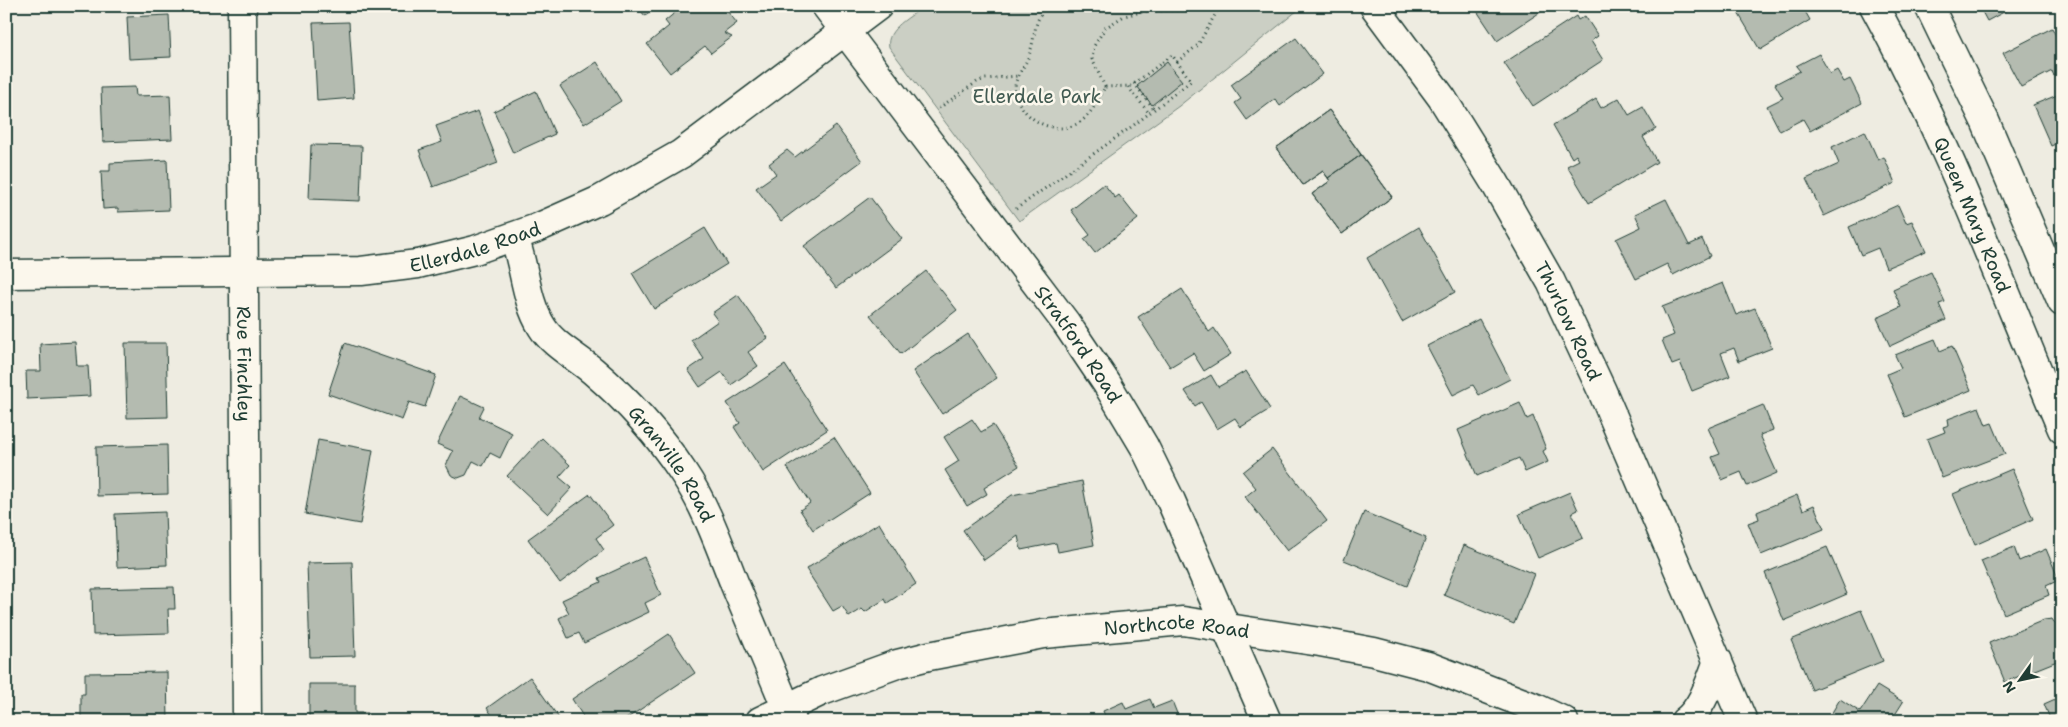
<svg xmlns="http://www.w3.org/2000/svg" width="2068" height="727" font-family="'Shantell Sans',sans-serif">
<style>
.green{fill:#cbcfc4;stroke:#75867c}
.building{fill:#b4bbb0;stroke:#1f3d34}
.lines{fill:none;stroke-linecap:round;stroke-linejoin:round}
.minor-casing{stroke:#1f3d34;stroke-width:31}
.tertiary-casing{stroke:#1f3d34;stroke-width:31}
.path{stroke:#1f3d34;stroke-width:3;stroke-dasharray:1 4;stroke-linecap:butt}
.minor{stroke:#fbf7ec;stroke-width:28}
.tertiary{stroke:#fbf7ec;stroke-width:28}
.labels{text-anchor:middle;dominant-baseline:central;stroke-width:5;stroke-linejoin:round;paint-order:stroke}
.park-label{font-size:19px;fill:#415a51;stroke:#fbf7ec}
.street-label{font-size:19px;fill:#1f3d34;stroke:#fbf7ec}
</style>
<rect width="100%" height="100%" fill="#eeece1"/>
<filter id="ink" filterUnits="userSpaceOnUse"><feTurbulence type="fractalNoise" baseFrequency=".02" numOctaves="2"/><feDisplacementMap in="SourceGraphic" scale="10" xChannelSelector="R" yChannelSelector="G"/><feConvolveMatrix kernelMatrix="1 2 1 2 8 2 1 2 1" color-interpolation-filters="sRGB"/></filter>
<g filter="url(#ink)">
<!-- green -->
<path class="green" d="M 925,6 L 1303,6 L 1179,106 L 1019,221 L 889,47 C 885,29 912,16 925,6 Z"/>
<!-- building -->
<path class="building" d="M 637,6 L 663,6 L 658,10 L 657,8 L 645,16 Z
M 683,6 L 723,6 L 737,23 L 724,33 L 732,37 L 711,53 L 705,46 L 670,73 L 647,44 L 669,26 L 665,21 Z
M 1478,6 L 1539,6 L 1542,11 L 1497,41 L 1475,8 Z
M 1734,6 L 1802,6 L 1810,20 L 1760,50 Z
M 1979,6 L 2015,6 L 1987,21 Z
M 169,15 L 171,57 L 129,59 L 127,17 Z
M 1576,16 L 1578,20 L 1585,16 L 1598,36 L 1591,41 L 1603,60 L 1533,106 L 1504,63 Z
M 349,22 L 354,98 L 317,101 L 313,23 Z
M 2052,28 L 2062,47 L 2062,72 L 2054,76 L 2052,71 L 2021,87 L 2003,53 Z
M 1296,38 L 1323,74 L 1280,106 L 1275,99 L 1247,120 L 1235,103 L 1241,99 L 1231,85 Z
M 1819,54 L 1830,74 L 1837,70 L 1844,82 L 1850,79 L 1862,103 L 1810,131 L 1803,119 L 1780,131 L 1767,106 L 1783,98 L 1775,84 L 1800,71 L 1796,66 Z
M 597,62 L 621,101 L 584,124 L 560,86 Z
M 1167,62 L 1182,81 L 1152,105 L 1137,86 Z
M 135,87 L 136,96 L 170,95 L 172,139 L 103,142 L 101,88 Z
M 536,91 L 555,134 L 513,153 L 494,111 Z
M 2062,93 L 2062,141 L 2051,146 L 2033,105 Z
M 1619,98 L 1629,115 L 1643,107 L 1656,129 L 1643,137 L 1657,162 L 1589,203 L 1567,166 L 1579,160 L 1576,155 L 1572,158 L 1553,125 L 1596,99 L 1601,108 Z
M 1329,110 L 1392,197 L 1342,234 L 1312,194 L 1330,181 L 1323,171 L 1303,185 L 1276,148 Z
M 1329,110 L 1361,155 L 1328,178 L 1323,171 L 1303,185 L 1276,148 Z
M 478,111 L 498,163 L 433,187 L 419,150 L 442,142 L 436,126 Z
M 836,126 L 862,161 L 781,221 L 756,188 L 776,174 L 769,164 L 787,150 L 795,157 Z
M 1865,131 L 1878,160 L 1884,157 L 1895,183 L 1824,216 L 1806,179 L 1839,164 L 1832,147 Z
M 311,145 L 362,146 L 360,201 L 309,199 Z
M 1361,155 L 1392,197 L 1342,234 L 1312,194 L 1330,181 L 1328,178 Z
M 167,160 L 169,210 L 118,212 L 118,208 L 103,209 L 101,171 L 110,171 L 110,163 Z
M 1104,184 L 1115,198 L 1119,195 L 1138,219 L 1095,253 L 1084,239 L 1090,235 L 1071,210 Z
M 870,197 L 902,239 L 836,288 L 804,246 Z
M 1666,199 L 1689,245 L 1702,239 L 1710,256 L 1673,275 L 1667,264 L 1636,279 L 1616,239 L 1641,227 L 1635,214 Z
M 1898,205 L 1906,223 L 1912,221 L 1926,251 L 1886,268 L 1878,248 L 1861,255 L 1849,227 Z
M 1419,227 L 1455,292 L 1402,322 L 1367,258 Z
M 705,228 L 727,264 L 654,309 L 632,273 Z
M 926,271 L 957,310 L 901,354 L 870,315 Z
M 1931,272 L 1945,302 L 1939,304 L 1946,320 L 1890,346 L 1877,318 L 1901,307 L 1893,289 Z
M 1723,283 L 1736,315 L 1755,308 L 1772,348 L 1739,361 L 1734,348 L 1721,353 L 1730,376 L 1692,391 L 1680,362 L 1672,365 L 1662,340 L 1674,335 L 1662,307 Z
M 1182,289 L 1209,332 L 1214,328 L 1231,354 L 1204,371 L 1193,353 L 1170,367 L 1138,317 Z
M 738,295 L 768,338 L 748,352 L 758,366 L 731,385 L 722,372 L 700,387 L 688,370 L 704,359 L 691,340 L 718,321 L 712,313 Z
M 1479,319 L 1510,379 L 1479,395 L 1473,385 L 1453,395 L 1427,346 Z
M 968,334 L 997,378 L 942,414 L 913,371 Z
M 1935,339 L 1940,351 L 1952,346 L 1971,390 L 1905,417 L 1887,374 L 1901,368 L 1895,355 Z
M 75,342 L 77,366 L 88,366 L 90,396 L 27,399 L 26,371 L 41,371 L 40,344 Z
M 125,343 L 166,343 L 168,417 L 127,418 Z
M 345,343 L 436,375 L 425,407 L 409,402 L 402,420 L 328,394 Z
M 785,365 L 827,430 L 763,472 L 734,427 L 740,423 L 727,403 Z
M 1246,371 L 1270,409 L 1241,427 L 1235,418 L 1217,429 L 1201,402 L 1195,406 L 1185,391 L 1211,375 L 1218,387 Z
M 460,396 L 484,407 L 479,417 L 512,433 L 500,458 L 490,453 L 483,466 L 473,461 L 466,475 L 458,478 L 451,475 L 446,465 L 453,451 L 437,444 Z
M 1520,403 L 1527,419 L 1533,416 L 1546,449 L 1543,451 L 1548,462 L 1525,472 L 1519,458 L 1477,476 L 1458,430 Z
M 1763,405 L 1773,430 L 1760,435 L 1777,473 L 1747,486 L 1741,472 L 1722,480 L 1712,457 L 1720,454 L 1708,428 Z
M 1979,407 L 1986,425 L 1992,423 L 2005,454 L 1942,478 L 1927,439 L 1945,432 L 1943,427 L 1949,425 L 1948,419 Z
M 972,419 L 981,432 L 993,425 L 1019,466 L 984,488 L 987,494 L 967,506 L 945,470 L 959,461 L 944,437 Z
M 834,437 L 870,493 L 813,530 L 800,510 L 810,503 L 787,467 Z
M 542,438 L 570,465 L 559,477 L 572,488 L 548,514 L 507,476 Z
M 318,440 L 373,450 L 360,524 L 305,514 Z
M 167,445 L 168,494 L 97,496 L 96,447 Z
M 1272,449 L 1327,521 L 1287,551 L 1245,497 L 1256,488 L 1243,472 Z
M 2012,469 L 2033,519 L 1975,545 L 1953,494 Z
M 1082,481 L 1094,545 L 1058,552 L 1056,543 L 1021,550 L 1018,536 L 984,560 L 963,530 L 1012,495 Z
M 1570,492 L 1578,510 L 1572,513 L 1583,538 L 1538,558 L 1519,514 Z
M 590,494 L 613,525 L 596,538 L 604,550 L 560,583 L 528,539 Z
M 1797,495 L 1803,510 L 1814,505 L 1824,529 L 1761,555 L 1748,523 L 1759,519 L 1757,512 Z
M 165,512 L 167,565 L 117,567 L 115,514 Z
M 1364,512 L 1426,538 L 1407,586 L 1344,560 Z
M 879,523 L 916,584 L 887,603 L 885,599 L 865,612 L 862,609 L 849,617 L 842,606 L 833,611 L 806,569 Z
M 1464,545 L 1534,574 L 1514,624 L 1444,595 Z
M 1827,547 L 1847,594 L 1784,621 L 1765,573 Z
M 2014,547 L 2019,561 L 2046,549 L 2059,580 L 2046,586 L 2049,595 L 2004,614 L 1981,561 Z
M 644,557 L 661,595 L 645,603 L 649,612 L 584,643 L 579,633 L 568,638 L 559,618 L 569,613 L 562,600 L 601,582 L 599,578 Z
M 352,562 L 355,656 L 310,657 L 307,563 Z
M 174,587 L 175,609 L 168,609 L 169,633 L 93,635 L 92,589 Z
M 1861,610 L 1883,661 L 1812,690 L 1791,640 Z
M 2052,619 L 2056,625 L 2062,622 L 2062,659 L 2005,682 L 1989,643 L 2044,620 Z
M 669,634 L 695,673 L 623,721 L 586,721 L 572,699 Z
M 167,672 L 168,721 L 81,721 L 81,694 L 85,694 L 85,673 Z
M 530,677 L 561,721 L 496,721 L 487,708 Z
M 309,684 L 355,684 L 355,713 L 367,713 L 367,721 L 309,721 Z
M 1877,686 L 1903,702 L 1891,721 L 1827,721 L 1840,699 L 1860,712 Z
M 2062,696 L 2062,721 L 2051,721 L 2044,704 Z
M 1150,699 L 1154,708 L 1172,701 L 1180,721 L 1107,721 L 1103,711 L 1123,702 L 1126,709 Z"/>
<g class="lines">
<defs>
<g id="minor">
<path id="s1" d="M 242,6 L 247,721"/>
<path id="s2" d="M 826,6 L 1066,323 L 1107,384 L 1144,446 L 1171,501 L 1267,721"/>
<path id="s3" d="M 1374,6 L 1442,98 L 1495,183 L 1551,282 L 1602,391 L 1743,721"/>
<path id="s4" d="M 514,237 C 525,266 525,300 542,327 C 553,345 577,357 593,371 C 627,400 658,434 683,472 C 706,506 720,547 735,585 C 754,630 773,675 792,721"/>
<path id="s5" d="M 6,274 L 361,271 L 418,264 L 475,250 L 537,228 L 600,200 L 681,154 L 878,6"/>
<path id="s6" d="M 760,721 L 822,691 L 897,664 L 929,656 L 1043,634 L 1183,621 L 1320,642 L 1374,652 L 1428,666 L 1536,708 L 1564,721"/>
<path d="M 1685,721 C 1703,708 1710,681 1718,661"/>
</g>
<g id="tertiary">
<path id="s7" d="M 1874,6 C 1948,141 2002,287 2062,429"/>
<path d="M 1929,6 L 1985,121 L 2062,302"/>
</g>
</defs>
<!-- minor casing -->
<use href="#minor" class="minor-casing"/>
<!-- tertiary casing -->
<use href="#tertiary" class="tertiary-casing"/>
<!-- path -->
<path class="path" d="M 1046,6 C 1044,10 1040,15 1038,20 C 1033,33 1034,45 1027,60 C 1023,69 1013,81 1015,92 C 1021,121 1060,140 1084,119 C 1093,111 1099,98 1105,87
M 1177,62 L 1198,45 L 1220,6
M 1134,83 L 1154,109
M 1105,87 L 1092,59 L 1094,46 L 1105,28 L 1124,16 L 1146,11 L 1191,10 L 1199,6
M 1128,87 L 1149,113
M 939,108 L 977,82 L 985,79 L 1018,76
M 1016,209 L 1134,125 L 1191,81 L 1172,55 L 1131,86 L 1105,87"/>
<!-- minor -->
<use href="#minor" class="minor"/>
<!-- tertiary -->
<use href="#tertiary" class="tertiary"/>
</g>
</g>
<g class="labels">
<!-- park labels -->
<g class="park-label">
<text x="1037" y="96">Ellerdale Park</text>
</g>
<!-- street labels -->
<g class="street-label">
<text stroke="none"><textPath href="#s7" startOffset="231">Queen Mary Road</textPath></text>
<text stroke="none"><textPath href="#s5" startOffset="472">Ellerdale Road</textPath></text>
<text stroke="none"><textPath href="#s3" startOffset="371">Thurlow Road</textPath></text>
<text stroke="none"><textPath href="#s2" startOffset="422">Stratford Road</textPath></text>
<text stroke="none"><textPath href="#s1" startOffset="358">Rue Finchley</textPath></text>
<text stroke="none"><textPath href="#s4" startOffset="285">Granville Road</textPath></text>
<text stroke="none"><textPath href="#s6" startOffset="432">Northcote Road</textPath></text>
</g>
</g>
<!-- margin -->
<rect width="2068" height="727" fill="none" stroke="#fbf7ec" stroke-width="25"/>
<rect x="12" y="12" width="2043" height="702" fill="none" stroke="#1f3d34" stroke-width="2" filter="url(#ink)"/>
<!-- north arrow -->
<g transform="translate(2020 680) rotate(237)" stroke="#fbf7ec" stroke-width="4" paint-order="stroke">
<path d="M0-4L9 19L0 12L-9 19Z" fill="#1f3d34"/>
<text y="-8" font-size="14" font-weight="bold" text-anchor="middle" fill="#1f3d34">N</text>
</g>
</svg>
